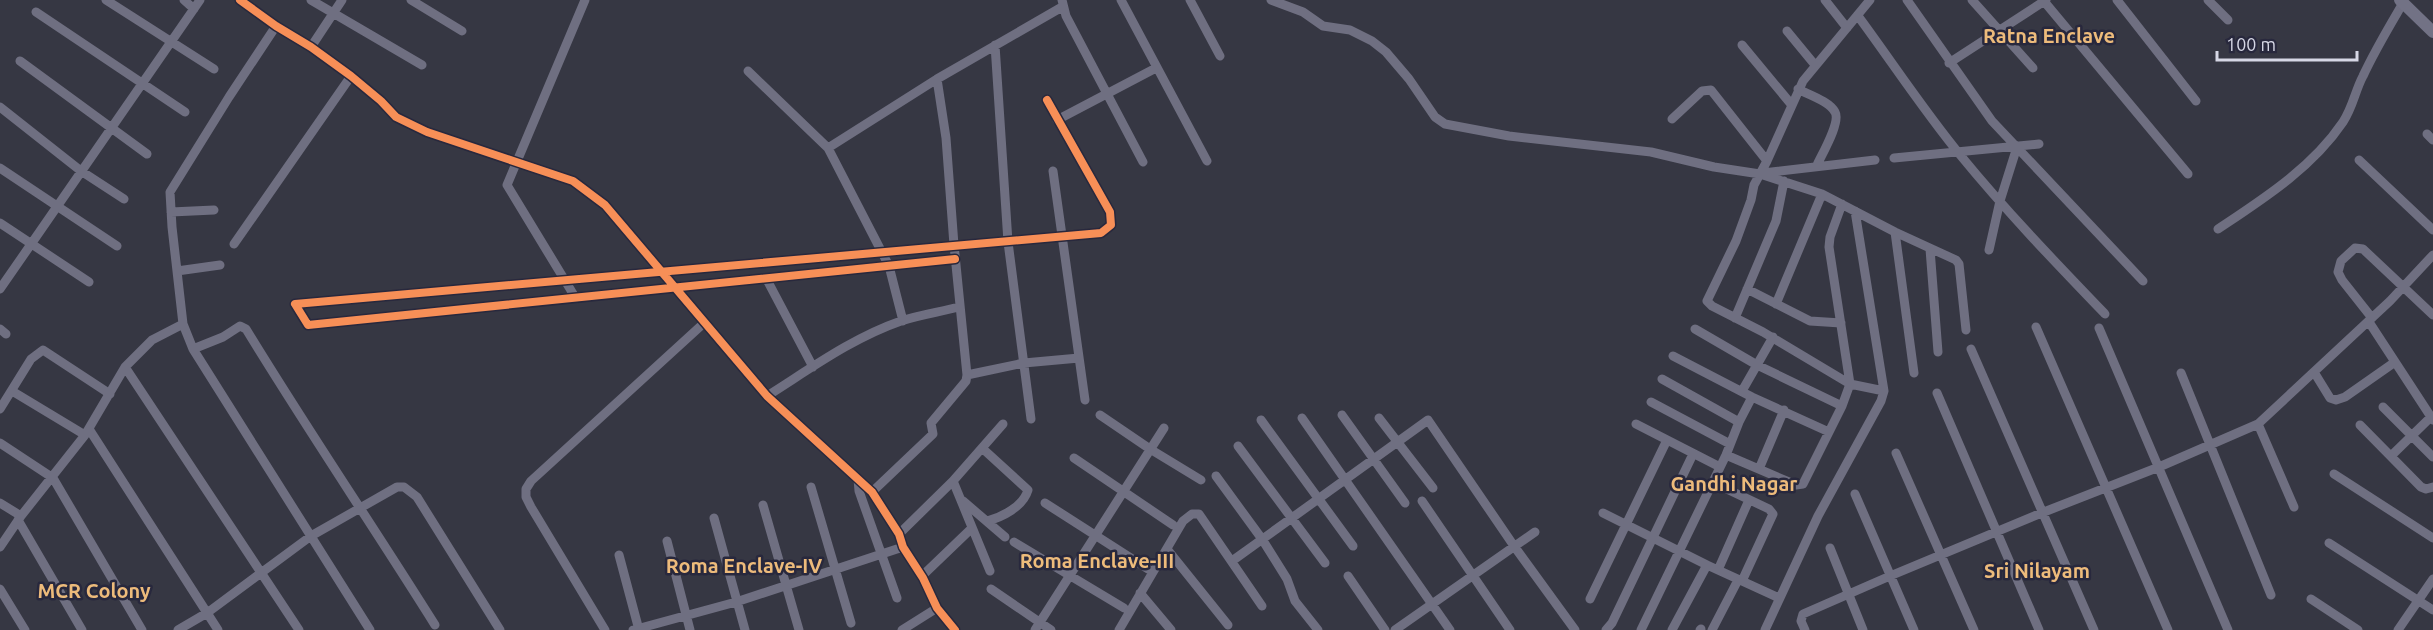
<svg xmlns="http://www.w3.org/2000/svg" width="2433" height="630" font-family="Ubuntu,sans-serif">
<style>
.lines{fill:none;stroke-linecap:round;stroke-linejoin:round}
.minor{stroke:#6f6f81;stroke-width:9}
.secondary{stroke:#727285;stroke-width:12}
.cycleway-casing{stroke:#28283d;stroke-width:11}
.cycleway{stroke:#f78f57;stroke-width:8}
.labels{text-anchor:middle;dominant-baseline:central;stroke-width:5;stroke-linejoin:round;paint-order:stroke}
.neighbourhood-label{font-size:20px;font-weight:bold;fill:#edbb7b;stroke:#28283d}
</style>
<rect width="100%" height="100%" fill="#363743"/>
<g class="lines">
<!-- minor -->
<path class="minor" d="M 106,0 L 214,69
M 184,0 L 194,9
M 240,0 L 276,26 L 311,47 L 351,76 L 381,101 L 396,117 L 427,132 L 573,181 L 605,205 L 767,396 L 872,492 L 899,534 L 903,547 L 923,578 L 937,608 L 955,630
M 311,0 L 422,65
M 411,0 L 462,31
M 1062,0 L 1066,16 L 1143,162
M 1121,0 L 1207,161
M 1190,0 L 1220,56
M 1271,0 L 1303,12 L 1323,26 L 1350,30 L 1372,41 L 1386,52 L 1409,79 L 1435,117 L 1445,124 L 1509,136 L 1651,152 L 1714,167 L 1760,174 L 1822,194 L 1895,232 L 1956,260 L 1959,264 L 1966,330
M 1825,0 L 1847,28
M 1870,0 L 1803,81 L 1767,161 L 1754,185 L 1751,200 L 1736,241 L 1707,301 L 1712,306 L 1763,332 L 1850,384 L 1884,391
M 1907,0 L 1992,121 L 2143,281
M 1972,0 L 2033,68
M 2043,0 L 2188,174
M 2117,0 L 2196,101
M 2208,0 L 2228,20
M 36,12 L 185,112
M 1858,16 C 1892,62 1924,111 1961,156 C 2006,211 2056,263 2105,314
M 276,26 L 229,97 L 170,192 L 172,227 L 183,324 L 193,349 L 370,630
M 1787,31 L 1815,65
M 995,45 L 1008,242 L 1031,419
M 1742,45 L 1791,104
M 311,47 L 342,0
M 20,61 L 147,154
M 1949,63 L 2046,0
M 748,71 L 828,148 L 889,266 L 903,321
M 1798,89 C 1809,95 1829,101 1835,112 C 1841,122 1822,154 1817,165
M 0,107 L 81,171 L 124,199
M 1672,119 L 1702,91 L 1711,90 L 1767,161
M 1057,120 L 1156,68
M 2427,134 L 2433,140
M 828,148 L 937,79 L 1062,7
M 1894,158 L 2039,144
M 2359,160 L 2433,230
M 0,168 L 117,246
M 1053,171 L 1085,400
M 1763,173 L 1875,160
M 171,212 L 214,210
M 0,223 L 89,282
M 2218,229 C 2263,199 2312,168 2343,122 C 2353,107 2355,91 2363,76 C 2375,50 2389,27 2403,3
M 1895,232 L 1914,373
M 234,244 L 351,76
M 1930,249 L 1938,352
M 1989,250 L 2000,201 L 2017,147
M 955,259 L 308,325 L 295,304 L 1101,233 L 1111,225 L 1110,212 L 1047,100
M 177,271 L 220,265
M 766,278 L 813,367
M 0,289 L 200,0
M 1747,289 L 1810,321 L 1841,323
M 575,297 L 507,185 L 585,0
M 1776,304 L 1822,194
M 1735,318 L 1776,221 L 1784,181
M 2372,318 L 2342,280 L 2338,272 L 2341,261 L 2355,248 L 2363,249 L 2433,315
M 2369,322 L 2433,420
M 2036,327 L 2168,630
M 2099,328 L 2228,630
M 0,329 L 6,334
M 1695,329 L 1757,365 L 1842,406
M 193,349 L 223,337 L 240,326 L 246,329 C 307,429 373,526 435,625
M 1971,349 L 2094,630
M 1673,356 L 1752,397 L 1829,432
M 125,367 L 299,630
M 2314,372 L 2330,398 L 2336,400 L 2345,397 L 2395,362
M 2181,373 L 2271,595
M 967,375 L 1024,363 L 1079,358
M 1662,379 L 1739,422
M 12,391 L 85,435
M 1742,391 L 1773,337
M 1937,393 L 2039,630
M 767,396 C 810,369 852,338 901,321 C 919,315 940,312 959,307
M 1651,402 L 1730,444
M 2383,407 L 2433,457
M 0,409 L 31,359 L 43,350 L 110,394
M 1100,415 L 1150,449 L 1201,480
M 1342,415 L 1405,503
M 1302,418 L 1450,630
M 1379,418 L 1433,488
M 1261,420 L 1353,546
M 1636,424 L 1720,467
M 2258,424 L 2294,507
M 2360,425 L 2421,487 L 2426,489 L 2433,487
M 89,429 L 218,630
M 0,443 L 53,478 L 142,630
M 1238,446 L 1325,563
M 982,448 L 1028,490 C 1023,507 1002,517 987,521
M 1896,453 L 1974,630
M 1726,455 L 1796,485 L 1803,484 L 1842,406 L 1850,384 L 1829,247 L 1830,237 L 1842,204
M 2392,455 L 2431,417
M 1074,458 L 1173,525
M 1759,469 L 1784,410
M 2334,474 L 2433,538
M 1216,476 L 1262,539 L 1287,579 L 1295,601 L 1318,630
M 858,479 L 859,491 L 897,598
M 953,481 L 990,571
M 1712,482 L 1769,509 L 1773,514 L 1742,581
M 811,487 L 851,623
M 872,492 L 933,434 L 931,423 L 966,381 L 967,375 L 954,245 L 946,138 L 937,79
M 1855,494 L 1914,630
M 963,501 L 1005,537
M 1422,501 L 1510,630
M 0,503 L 21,516
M 1045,503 L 1148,569
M 763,505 L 799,630
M 1603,513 L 1707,565 L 1779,598
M 714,518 L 745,630
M 18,520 L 82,630
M 899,534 L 953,481 L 1003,424
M 667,541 L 690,630
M 1014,542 L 1124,608
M 2329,543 L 2433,610
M 0,547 L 21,516 L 85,435 L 125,367 L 152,340 L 183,324
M 1830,548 L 1863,630
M 1167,549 L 1228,625
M 619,555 L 639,630
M 1232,561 L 1428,420 L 1514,546 L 1575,630
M 1718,570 L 1749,500
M 922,576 L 972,528
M 1348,576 L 1385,630
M 0,589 L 25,630
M 991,589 L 1051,630
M 1140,593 L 1171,630
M 1590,599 L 1667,440
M 2311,599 L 2358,630
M 178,630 L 207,613 L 311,536 L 397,487 L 404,487 L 417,497 L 500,630
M 605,630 L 531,507 L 526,497 L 526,489 L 531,481 L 704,323
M 633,630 L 736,602 L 903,547
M 902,630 L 937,608
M 1035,630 L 1164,428
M 1119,630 L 1183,521 L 1192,514 L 1199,514 L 1262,606
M 1395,630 L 1535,532
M 1606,630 L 1612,623 L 1693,454
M 1641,630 L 1726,455 L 1739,422 L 1752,397
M 1672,630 L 1707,565
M 1700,630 L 1701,629
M 1712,630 L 1738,580
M 1765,630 L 1818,516 L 1881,401 L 1884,391 L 1855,211
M 1805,630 L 1801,621 L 1803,614 L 1890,576 L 2044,512 L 2159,467 L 2258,424 L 2390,301 L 2433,255
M 2398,630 L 2433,579"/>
<!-- secondary -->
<path class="secondary" d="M 2400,0 L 2433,32"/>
<defs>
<path id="cycleway" d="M 240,0 L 276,26 L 311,47 L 351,76 L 381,101 L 396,117 L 427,132 L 573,181 L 605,205 L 767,396 L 872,492 L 899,534 L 903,547 L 923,578 L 937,608 L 955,630
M 955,259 L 308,325 L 295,304 L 1101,233 L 1111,225 L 1110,212 L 1047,100"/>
</defs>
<!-- cycleway casing -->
<use href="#cycleway" class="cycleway-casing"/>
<!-- cycleway -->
<use href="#cycleway" class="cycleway"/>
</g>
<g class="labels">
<!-- neighbourhood labels -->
<g class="neighbourhood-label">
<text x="2049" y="35">Ratna Enclave</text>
<text x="1734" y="483">Gandhi Nagar</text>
<text x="1097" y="560">Roma Enclave-III</text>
<text x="744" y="565">Roma Enclave-IV</text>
<text x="2037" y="570">Sri Nilayam</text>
<text x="94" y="590">MCR Colony</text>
</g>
</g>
<!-- scale -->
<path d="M2217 51v9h140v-9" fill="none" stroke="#d6d7e5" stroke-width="3"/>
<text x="2226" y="51" font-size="18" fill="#d6d7e5" stroke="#28283d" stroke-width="4.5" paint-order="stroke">100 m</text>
</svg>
